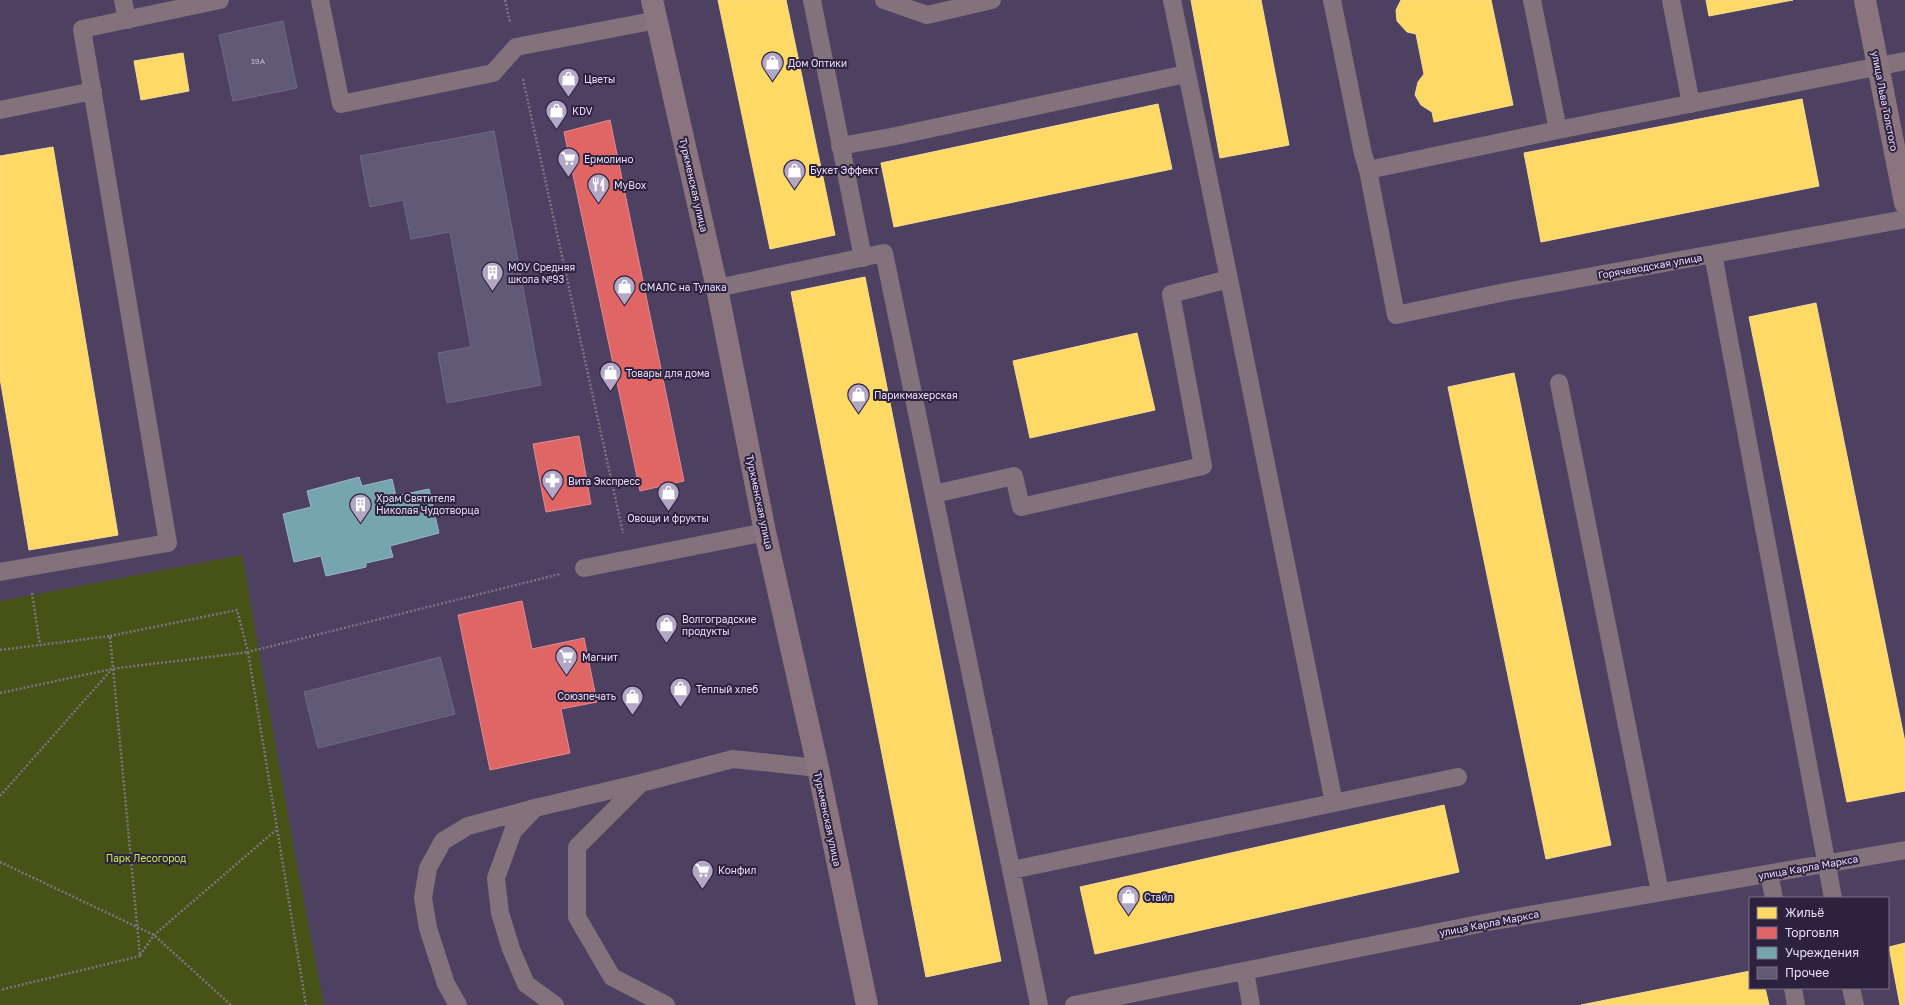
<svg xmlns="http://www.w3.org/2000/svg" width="1905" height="1005" font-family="'Golos Text',sans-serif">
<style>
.green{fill:#475217}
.homes{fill:#ffd966;stroke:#f8db93}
.shops{fill:#e06666;stroke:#e38a93}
.public{fill:#76a5af;stroke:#98b6c6}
.building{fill:#615a76;stroke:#706a86}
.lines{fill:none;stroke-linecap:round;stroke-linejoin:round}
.path{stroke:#817380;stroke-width:2.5;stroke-dasharray:2 2;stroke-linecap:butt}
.lane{stroke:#83727c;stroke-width:18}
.secondary{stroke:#8a757f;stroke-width:22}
.labels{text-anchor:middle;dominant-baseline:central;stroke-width:4;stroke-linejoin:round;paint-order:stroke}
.number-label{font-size:8px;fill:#c7bedb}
.poi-label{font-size:10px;fill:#e9dffd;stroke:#2d223e;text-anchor:start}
.street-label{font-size:10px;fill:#e9dffd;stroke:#2d223e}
.park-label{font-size:10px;fill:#c9ee4b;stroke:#2d223e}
</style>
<rect width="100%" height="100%" fill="#4e4061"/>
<!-- green -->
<path class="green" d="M 242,555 L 294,849 L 324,1005 L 0,1005 L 0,601 Z"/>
<!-- homes -->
<path class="homes" d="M 718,0 L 786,0 L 835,235 L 770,249 Z
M 1191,0 L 1261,0 L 1289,145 L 1220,158 Z
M 1401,0 L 1491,0 L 1513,105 L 1434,122 L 1432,112 L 1421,105 L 1415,95 L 1418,82 L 1424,74 L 1416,34 L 1407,32 L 1397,21 L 1396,10 Z
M 1706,0 L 1793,0 L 1709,16 Z
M 183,53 L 189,91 L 141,100 L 134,61 Z
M 1802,99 L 1819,186 L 1541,242 L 1524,153 Z
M 1158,104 L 1172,169 L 894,227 L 881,163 Z
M 53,147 L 118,535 L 29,550 L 0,378 L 0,156 Z
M 865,277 L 1001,961 L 926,977 L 791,292 Z
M 1816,303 L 1905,742 L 1905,791 L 1847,802 L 1749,317 Z
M 1137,333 L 1155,410 L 1030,438 L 1013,361 Z
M 1514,373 L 1611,845 L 1546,859 L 1448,387 Z
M 1444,805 L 1459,872 L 1095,954 L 1080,887 Z
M 1905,943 L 1905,1005 L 1900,1005 L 1889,947 Z
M 1750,971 L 1750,988 L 1765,988 L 1769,1005 L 1581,1005 Z"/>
<!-- shops -->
<path class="shops" d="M 610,120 L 684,481 L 640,491 L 564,132 Z
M 579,436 L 591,504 L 546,512 L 533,444 Z
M 522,601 L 532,649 L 584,638 L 597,702 L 561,709 L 570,753 L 490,770 L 458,615 Z"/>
<!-- public -->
<path class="public" d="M 359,477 L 362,486 L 392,479 L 396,496 L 429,489 L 439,533 L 390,546 L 393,557 L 366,563 L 366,567 L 326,576 L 321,556 L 294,562 L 283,514 L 311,507 L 307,491 Z"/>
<!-- building -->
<path class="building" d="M 283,21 L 297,88 L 233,101 L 219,35 Z
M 494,131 L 541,385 L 447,403 L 438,353 L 471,347 L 450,232 L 411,239 L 403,200 L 370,207 L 360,156 Z
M 440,657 L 455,714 L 318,748 L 304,692 Z"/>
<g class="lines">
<!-- path -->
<path class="path" d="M 505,0 L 510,22
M 523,79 L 623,533
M 32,593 L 40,645
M 110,636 L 237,610 L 248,652 L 560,574
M 0,650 L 110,636 L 140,956 L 0,990
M 0,693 L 112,669 L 248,652 L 306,1005
M 0,796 L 112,669
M 0,862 L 154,935 L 231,1005
M 140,955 L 154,935 L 276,830"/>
<!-- lane -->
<path class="lane" d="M 123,0 L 127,20
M 320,0 L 341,104 L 493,73 L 516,47 L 657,20
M 812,0 L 863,258
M 884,0 L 927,15 L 992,0
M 1332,0 L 1363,154 L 1368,170 L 1396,315 L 1505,292 L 1905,219
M 1532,0 L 1558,130 L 1905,61
M 1671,0 L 1691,104
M 0,110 L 93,91
M 840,146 L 891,137 L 1186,74
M 1368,170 L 1558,130
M 1713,254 L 1833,898
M 1229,279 L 1334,803
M 717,288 L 884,253 L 1039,1005
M 1559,383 L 1660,892
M 934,494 L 1014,476 L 1021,507 L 1203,466 L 1171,294 L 1229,279 L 1172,0
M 584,568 L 765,532
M 0,572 L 168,543 L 82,29 L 220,0
M 1012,870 L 1458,777
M 1769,874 L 1774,898
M 1245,971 L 1251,1005
M 1793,988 L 1796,1005
M 1851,988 L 1855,1005
M 458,1005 L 446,984 L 428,928 L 423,898 L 428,868 L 443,841 L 468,826 L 535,808
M 555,1005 L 526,984 L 511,949 L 500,913 L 496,878 L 513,831 L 535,808 L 641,783
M 666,1005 L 612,977 L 577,917 L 577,847 L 641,783 L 733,759 L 818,768
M 1074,1005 L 1489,922 L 1905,850"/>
<!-- secondary -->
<path class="secondary" d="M 652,0 L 717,288 L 765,532 L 818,768 L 867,1005
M 1865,0 L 1905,203"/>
</g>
<!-- icons -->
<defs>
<symbol id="shop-pin" viewBox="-11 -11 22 30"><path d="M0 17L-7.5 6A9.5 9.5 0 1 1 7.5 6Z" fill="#b3a7c6" stroke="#2d223e"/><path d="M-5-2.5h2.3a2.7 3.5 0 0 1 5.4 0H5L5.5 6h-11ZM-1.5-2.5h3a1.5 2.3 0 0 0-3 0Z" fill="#fff"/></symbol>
<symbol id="supermarket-pin" viewBox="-11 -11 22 30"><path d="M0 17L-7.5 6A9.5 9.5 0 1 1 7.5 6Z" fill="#b3a7c6" stroke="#2d223e"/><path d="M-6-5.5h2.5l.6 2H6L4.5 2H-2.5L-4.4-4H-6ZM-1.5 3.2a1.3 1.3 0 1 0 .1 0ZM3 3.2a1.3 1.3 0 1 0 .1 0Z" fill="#fff"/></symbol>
<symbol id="restaurant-pin" viewBox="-11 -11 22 30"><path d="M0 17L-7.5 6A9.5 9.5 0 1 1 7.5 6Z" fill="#b3a7c6" stroke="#2d223e"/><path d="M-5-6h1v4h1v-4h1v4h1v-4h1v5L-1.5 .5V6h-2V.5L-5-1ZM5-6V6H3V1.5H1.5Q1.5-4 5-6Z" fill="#fff"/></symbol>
<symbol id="building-pin" viewBox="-11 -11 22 30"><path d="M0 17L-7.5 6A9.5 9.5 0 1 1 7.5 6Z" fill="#b3a7c6" stroke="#2d223e"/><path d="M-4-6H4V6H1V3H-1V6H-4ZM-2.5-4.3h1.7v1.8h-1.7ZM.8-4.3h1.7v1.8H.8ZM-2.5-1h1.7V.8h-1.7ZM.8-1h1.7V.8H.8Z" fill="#fff"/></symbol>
<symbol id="pharmacy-pin" viewBox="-11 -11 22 30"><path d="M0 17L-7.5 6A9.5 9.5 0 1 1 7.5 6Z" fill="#b3a7c6" stroke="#2d223e"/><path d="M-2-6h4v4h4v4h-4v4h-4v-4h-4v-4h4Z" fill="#fff"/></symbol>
</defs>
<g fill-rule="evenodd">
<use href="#shop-pin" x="760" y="50" width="25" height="34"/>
<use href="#shop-pin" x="556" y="66" width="25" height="34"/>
<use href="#shop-pin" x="544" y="98" width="25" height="34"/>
<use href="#supermarket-pin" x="556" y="146" width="25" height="34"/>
<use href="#shop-pin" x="782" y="158" width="25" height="34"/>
<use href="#restaurant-pin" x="586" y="172" width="25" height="34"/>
<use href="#building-pin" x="480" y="260" width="25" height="34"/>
<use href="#shop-pin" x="612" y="274" width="25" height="34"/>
<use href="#shop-pin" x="598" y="360" width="25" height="34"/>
<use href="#shop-pin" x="846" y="382" width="25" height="34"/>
<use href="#pharmacy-pin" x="540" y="468" width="25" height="34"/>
<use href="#shop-pin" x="656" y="480" width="25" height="34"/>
<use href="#building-pin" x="348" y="492" width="25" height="34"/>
<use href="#shop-pin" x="654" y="612" width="25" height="34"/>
<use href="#supermarket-pin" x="554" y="644" width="25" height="34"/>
<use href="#shop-pin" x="668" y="676" width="25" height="34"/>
<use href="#shop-pin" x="620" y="684" width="25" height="34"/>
<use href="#supermarket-pin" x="690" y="858" width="25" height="34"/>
<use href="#shop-pin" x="1116" y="884" width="25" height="34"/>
</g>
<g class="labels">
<!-- number labels -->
<g class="number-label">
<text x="258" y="61">19А</text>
</g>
<!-- poi labels -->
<g class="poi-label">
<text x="788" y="63">Дом Оптики</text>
<text x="584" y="79">Цветы</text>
<text x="572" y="111">KDV</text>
<text x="584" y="159">Ермолино</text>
<text x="810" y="170">Букет Эффект</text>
<text x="614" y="185">MyBox</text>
<text x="508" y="267">МОУ Средняя<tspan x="508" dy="12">школа №93</tspan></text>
<text x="640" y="287">СМАЛС на Тулака</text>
<text x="626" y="373">Товары для дома</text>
<text x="874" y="395">Парикмахерская</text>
<text x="568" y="481">Вита Экспресс</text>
<text x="376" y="498">Храм Святителя<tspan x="376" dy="12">Николая Чудотворца</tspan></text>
<text x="668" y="518" text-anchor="middle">Овощи и фрукты</text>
<text x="682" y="619">Волгоградские<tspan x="682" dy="12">продукты</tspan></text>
<text x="582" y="657">Магнит</text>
<text x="696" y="689">Теплый хлеб</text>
<text x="616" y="696" text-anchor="end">Союзпечать</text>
<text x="718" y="870">Конфил</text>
<text x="1144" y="897">Стайл</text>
</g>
<!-- street labels -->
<g class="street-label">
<text transform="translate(1885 101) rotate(79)">улица Льва Толстого</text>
<text transform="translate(694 185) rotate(77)">Туркменская улица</text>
<text transform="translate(1650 266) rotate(-10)">Горячеводская улица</text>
<text transform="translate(760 502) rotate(78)">Туркменская улица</text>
<text transform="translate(828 819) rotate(78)">Туркменская улица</text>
<text transform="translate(1808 867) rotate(-10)">улица Карла Маркса</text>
<text transform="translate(1489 923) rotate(-11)">улица Карла Маркса</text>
</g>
<!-- park labels -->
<g class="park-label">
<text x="146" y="858">Парк Лесогород</text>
</g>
</g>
<!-- legend -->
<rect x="1749" y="897" width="140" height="92" fill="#2d223e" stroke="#786e8a"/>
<rect x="1757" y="907" width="20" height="12" fill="#ffd966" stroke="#786e8a"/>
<text x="1785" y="917" font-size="12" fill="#e9dffd">Жильё</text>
<rect x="1757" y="927" width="20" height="12" fill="#e06666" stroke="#786e8a"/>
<text x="1785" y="937" font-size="12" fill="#e9dffd">Торговля</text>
<rect x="1757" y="947" width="20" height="12" fill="#76a5af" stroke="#786e8a"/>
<text x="1785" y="957" font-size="12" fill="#e9dffd">Учреждения</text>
<rect x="1757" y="967" width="20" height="12" fill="#615a76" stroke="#786e8a"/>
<text x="1785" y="977" font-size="12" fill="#e9dffd">Прочее</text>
</svg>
